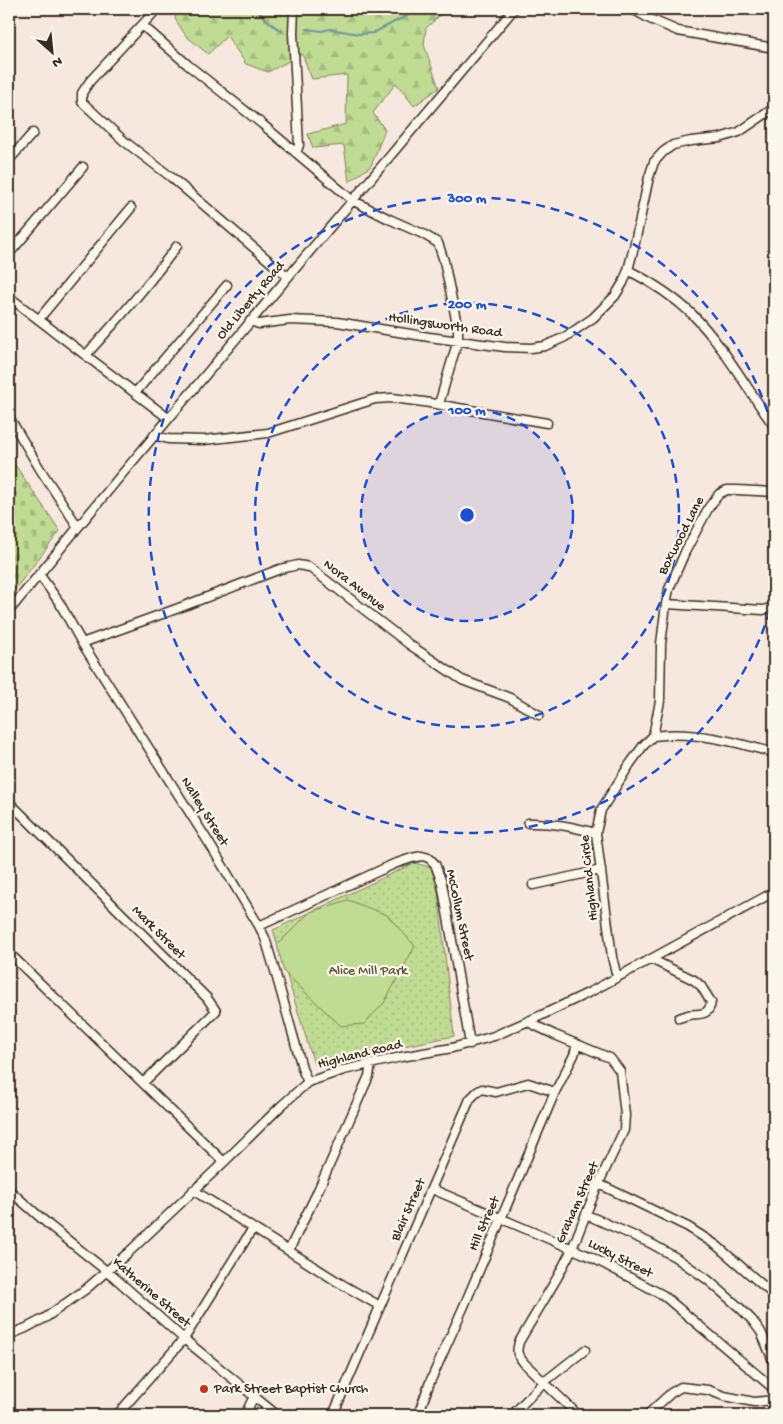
<svg xmlns="http://www.w3.org/2000/svg" width="783" height="1424" font-family="'Gochi Hand',sans-serif">
<style>
.grass{fill:url(#grass-dots);stroke:#7e8258}
.forest{fill:url(#forest-firs);stroke:#7e8258}
.cemetery{fill:url(#cemetery-stones);stroke:#7e8258}
.garden{fill:#c0db93;stroke:#7e8258}
.lines{fill:none;stroke-linecap:round;stroke-linejoin:round}
.stream{stroke:#7095a0;stroke-width:2}
.minor-casing{stroke:#3b2a1e;stroke-width:11}
.minor{stroke:#fbf7ec;stroke-width:8}
.ring{fill:none;stroke:#1d4ed8;stroke-width:2.5;stroke-dasharray:9 6}
.poi-dot{fill:#c8321e;stroke:#fbf7ec;stroke-width:2}
.labels{text-anchor:middle;dominant-baseline:central;stroke-width:4.5;stroke-linejoin:round;paint-order:stroke}
.street-label{font-size:14px;fill:#3b2a1e;stroke:#fbf7ec}
.park-label{font-size:14px;fill:#5c563b;stroke:#fbf7ec}
.poi-label{font-size:14px;fill:#3b2a1e;stroke:#fbf7ec;text-anchor:start}
.centre{fill:#1d4ed8;stroke:#fbf7ec;stroke-width:2.5}
.ring-label{font-size:15px;text-anchor:middle;font-weight:bold;fill:#1d4ed8;stroke:#fbf7ec;stroke-width:4.5;stroke-linejoin:round;paint-order:stroke}
</style>
<defs>
<pattern id="grass-dots" width="8" height="8" patternUnits="userSpaceOnUse" patternTransform="scale(1.25)"><rect width="8" height="8" fill="#c0db93"/><path d="M2 2h.1M6 6h.1" fill="none" stroke="#a6bc7e" stroke-width="1.8" stroke-linecap="round"/></pattern>
<pattern id="forest-firs" width="22" height="20" patternUnits="userSpaceOnUse" patternTransform="scale(1.25)"><rect width="22" height="20" fill="#c0db93"/><path d="M5 1l3.5 6h-7zM16 11l3.5 6h-7z" fill="#a6bc7e"/></pattern>
<pattern id="cemetery-stones" width="16" height="16" patternUnits="userSpaceOnUse" patternTransform="scale(1.25)"><rect width="16" height="16" fill="#c0db93"/><path d="M2 7V4a2 2 0 0 1 4 0v3zM10 15v-3a2 2 0 0 1 4 0v3z" fill="#a6bc7e"/></pattern>
</defs>
<rect width="100%" height="100%" fill="#f7e8df"/>
<filter id="ink" filterUnits="userSpaceOnUse"><feTurbulence type="fractalNoise" baseFrequency=".02" numOctaves="2"/><feDisplacementMap in="SourceGraphic" scale="10" xChannelSelector="R" yChannelSelector="G"/><feConvolveMatrix kernelMatrix="1 2 1 2 8 2 1 2 1" color-interpolation-filters="sRGB"/></filter>
<g filter="url(#ink)">
<!-- grass -->
<path class="grass" d="M 414,863 L 431,867 L 438,892 L 454,1036 L 314,1064 L 273,930 Z"/>
<!-- forest -->
<path class="forest" d="M 177,9 L 447,9 L 426,28 L 424,45 L 439,88 L 414,106 L 396,83 L 373,113 L 385,130 L 371,166 L 349,182 L 344,145 L 313,148 L 308,134 L 346,124 L 347,75 L 312,79 L 302,54 L 268,72 L 246,64 L 227,36 L 208,54 L 186,36 L 175,19 Z"/>
<!-- cemetery -->
<path class="cemetery" d="M 9,456 L 60,531 L 9,597 Z"/>
<!-- garden -->
<path class="garden" d="M 348,900 L 387,915 L 415,946 L 384,1003 L 364,1024 L 341,1026 L 284,972 L 277,945 L 310,912 Z"/>
<g class="lines">
<!-- stream -->
<path class="stream" d="M 255,9 C 265,17 270,25 282,31
M 307,29 L 322,31 L 330,29 L 359,34 L 373,33 L 412,13"/>
<defs>
<path id="minor" d="M 157,9 L 90,81 L 82,93 L 82,102 L 124,141 L 171,177 L 288,277
M 294,9 L 293,33 L 299,145 L 296,153
M 632,9 L 650,19 L 678,31 L 774,48
M 142,25 L 188,65 L 262,124 L 352,200 L 389,219 L 423,234 L 438,243 L 444,261 L 458,329 L 458,340 L 439,404
M 9,160 L 33,133
M 9,254 L 83,167
M 628,270 C 651,282 673,296 692,314 C 724,346 747,389 774,426
M 9,297 L 168,418
M 39,319 L 131,208
M 250,321 L 259,324 L 290,320 L 337,322 L 429,337 L 505,347 L 531,348 L 545,346 L 565,337 L 593,318 L 615,296 L 623,283 L 628,270 L 634,247 L 649,177 L 654,162 L 663,152 L 673,145 L 691,141 L 720,138 L 739,132 L 774,108
M 86,355 C 118,320 149,284 177,246
M 135,393 L 227,285
M 9,417 L 40,469 L 78,527
M 154,435 L 168,439 L 204,440 L 268,433 L 375,399 L 392,398 L 424,402 L 547,423
M 39,574 L 59,602 L 82,643 L 209,843 L 259,926 L 265,938 L 275,971 L 303,1071 L 308,1082
M 666,604 L 763,610 L 774,607
M 9,611 L 117,480 L 514,9
M 82,643 L 176,609 L 280,569 L 298,565 L 309,567 L 410,645 L 462,680 L 510,698 L 539,715
M 653,736 L 660,701 L 661,644 L 666,604 L 669,589 L 685,552 L 709,507 L 719,494 L 727,490 L 737,490 L 774,492
M 9,802 L 207,998 L 216,1011 L 143,1083
M 528,823 C 551,822 573,827 596,833
M 533,885 L 601,870
M 259,926 L 394,864 L 412,858 L 422,856 L 429,858 L 435,864 L 442,883 L 470,1044
M 9,953 L 224,1162
M 651,959 L 694,980 L 701,986 L 711,1002 C 709,1017 699,1013 688,1015 C 685,1016 682,1017 679,1018
M 617,977 L 612,957 L 596,833 L 601,810 L 630,764 L 643,746 L 653,736 C 693,730 736,742 774,753
M 528,1022 L 555,1035 L 610,1058 L 620,1071 L 625,1115 L 624,1130 L 596,1189 L 572,1249 L 557,1278 L 519,1342 C 516,1353 517,1354 524,1363 L 578,1415
M 599,1184 L 688,1227 L 716,1245 L 774,1295
M 432,1189 L 589,1256 L 663,1295 L 774,1389
M 9,1190 L 49,1225 L 114,1277 L 184,1339 L 277,1415
M 193,1190 L 338,1282 L 380,1306
M 587,1215 L 650,1243 L 675,1257 L 708,1280 L 739,1307 L 752,1320 L 761,1332 L 774,1363
M 289,1250 L 316,1195 L 369,1076 L 371,1064
M 9,1335 L 26,1328 L 45,1318 L 86,1289 L 129,1252 L 224,1162 L 281,1106 L 308,1082 L 344,1070 L 401,1057 L 452,1048 L 494,1036 L 542,1015 L 592,991 L 774,892
M 117,1415 L 184,1339 L 253,1228
M 245,1415 L 254,1396
M 333,1415 C 378,1310 425,1205 470,1099 L 477,1092 L 482,1089 L 496,1092 L 528,1083 L 555,1092
M 418,1415 L 430,1382 L 464,1306 L 555,1092 L 574,1055 L 577,1044
M 512,1415 L 544,1382 L 585,1350
M 647,1415 L 671,1393 L 681,1387 L 708,1390 L 724,1396 L 754,1402 L 774,1400"/>
</defs>
<!-- minor casing -->
<use href="#minor" class="minor-casing"/>
<!-- minor -->
<use href="#minor" class="minor"/>
</g>
</g>
<!-- distance rings -->
<circle cx="467" cy="515" r="106" fill="#1d4ed8" fill-opacity=".12"/>
<g class="ring">
<circle cx="467" cy="515" r="106"/>
<circle cx="467" cy="515" r="212"/>
<path d="M774 597A318 318 0 1 1 774 433"/>
</g>
<!-- markers -->
<circle class="poi-dot" cx="204" cy="1389" r="5"/>
<g class="labels">
<!-- street labels -->
<g class="street-label">
<text transform="translate(251 301) rotate(-50)">Old Liberty Road</text>
<text transform="translate(445 326) rotate(8)">Hollingsworth Road</text>
<text transform="translate(682 536) rotate(-63)">Boxwood Lane</text>
<text transform="translate(354 586) rotate(38)">Nora Avenue</text>
<text transform="translate(204 812) rotate(58)">Nalley Street</text>
<text transform="translate(590 878) rotate(-96)">Highland Circle</text>
<text transform="translate(459 915) rotate(78)">McCollum Street</text>
<text transform="translate(158 933) rotate(45)">Mark Street</text>
<text transform="translate(360 1055) rotate(-14)">Highland Road</text>
<text transform="translate(578 1203) rotate(-66)">Graham Street</text>
<text transform="translate(409 1210) rotate(-66)">Blair Street</text>
<text transform="translate(485 1224) rotate(-66)">Hill Street</text>
<text transform="translate(620 1259) rotate(27)">Lucky Street</text>
<text transform="translate(151 1293) rotate(41)">Katherine Street</text>
</g>
<!-- park labels -->
<g class="park-label">
<text x="368" y="971">Alice Mill Park</text>
</g>
<!-- poi labels -->
<g class="poi-label">
<text x="214" y="1389">Park Street Baptist Church</text>
</g>
</g>
<circle cx="467" cy="515" r="8" class="centre"/>
<g class="ring-label">
<text x="467" y="202">300 m</text>
<text x="467" y="308">200 m</text>
<text x="467" y="414">100 m</text>
</g>
<!-- margin -->
<rect width="783" height="1424" fill="none" stroke="#fbf7ec" stroke-width="30"/>
<rect x="15" y="15" width="753" height="1394" fill="none" stroke="#3b2a1e" stroke-width="2" filter="url(#ink)"/>
<!-- north arrow -->
<g transform="translate(52 52) rotate(153)" stroke="#fbf7ec" stroke-width="4" paint-order="stroke">
<path d="M0-4L9 19L0 12L-9 19Z" fill="#3b2a1e"/>
<text y="-8" font-size="14" font-weight="bold" text-anchor="middle" fill="#3b2a1e">N</text>
</g>
</svg>
